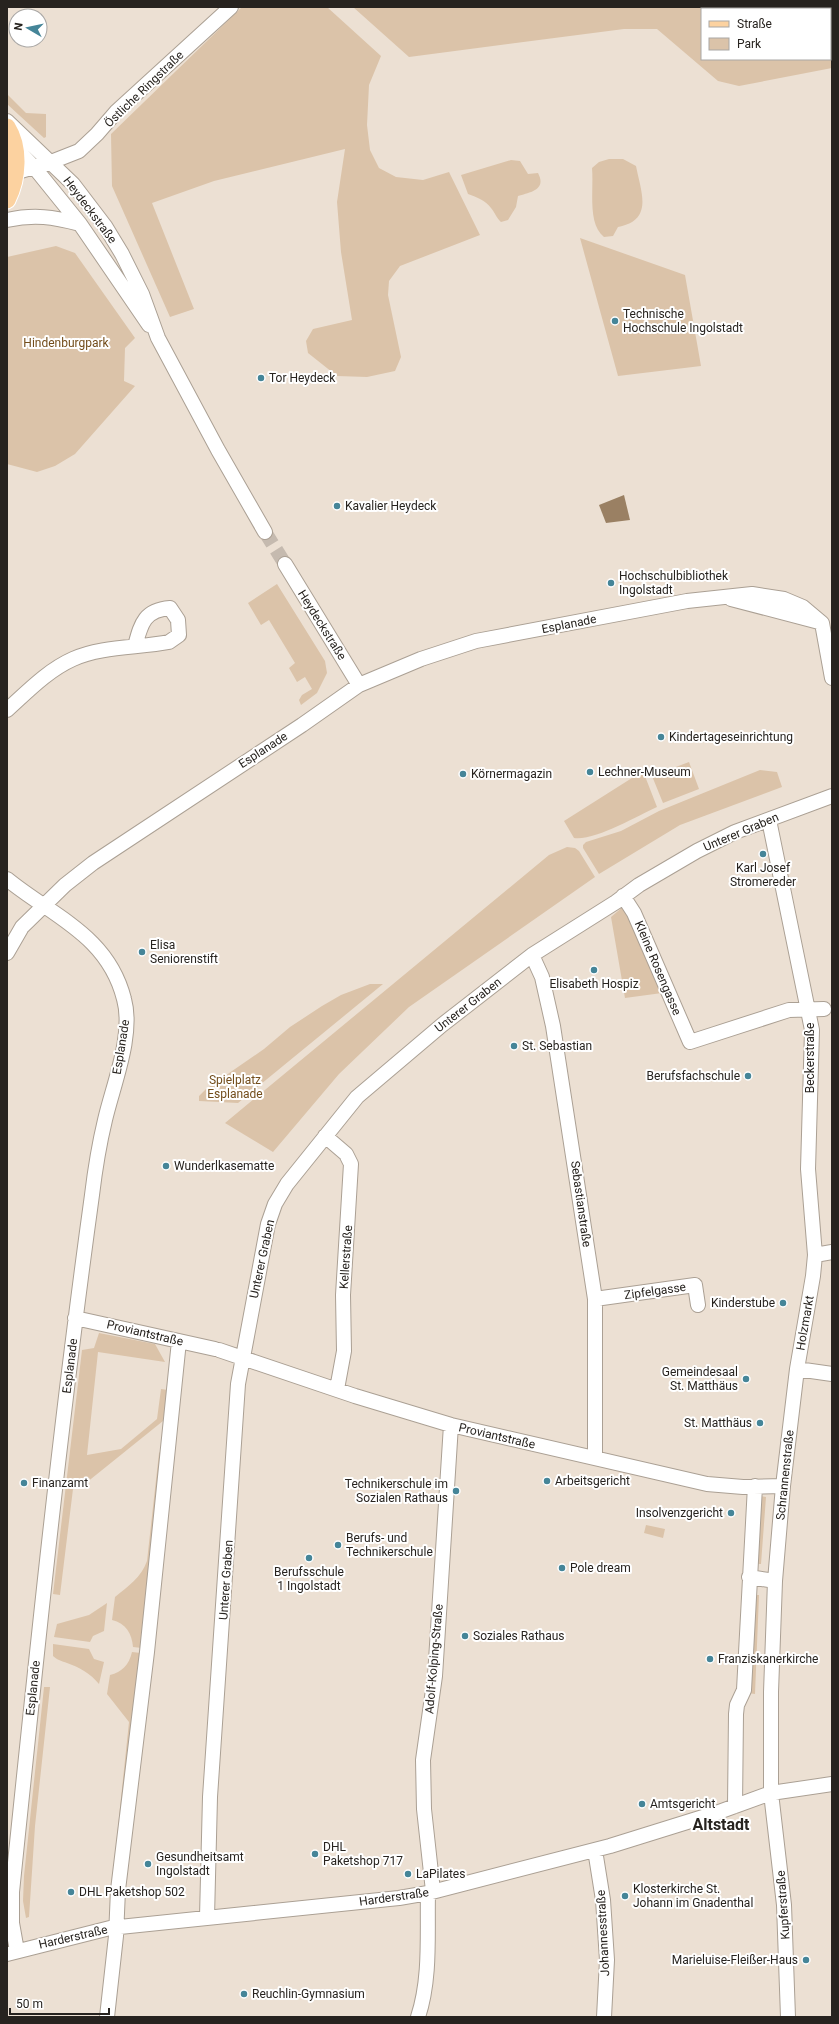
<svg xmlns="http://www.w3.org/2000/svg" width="839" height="2024" font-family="Roboto,sans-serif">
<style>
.green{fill:#dbc3a9;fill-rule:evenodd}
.water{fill:#9a8063}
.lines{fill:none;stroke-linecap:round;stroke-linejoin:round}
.minor-tunnel{stroke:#c5baaf;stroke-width:14;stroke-dasharray:14 7;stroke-linecap:butt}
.minor-casing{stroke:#aba094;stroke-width:16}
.major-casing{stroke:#fff;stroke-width:19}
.minor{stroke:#fff;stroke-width:14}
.major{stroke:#fcd2a0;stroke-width:17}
.poi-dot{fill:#458598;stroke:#fff;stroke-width:1.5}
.labels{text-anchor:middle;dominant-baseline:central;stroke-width:4;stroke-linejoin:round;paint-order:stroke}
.street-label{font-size:12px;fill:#27231f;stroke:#fff}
.poi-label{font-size:12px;fill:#27231f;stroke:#fff;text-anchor:start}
.park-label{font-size:12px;fill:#734d1b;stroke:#fff}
.district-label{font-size:16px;font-weight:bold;fill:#27231f;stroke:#fff}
</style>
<rect width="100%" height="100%" fill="#ece0d3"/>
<!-- green -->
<path class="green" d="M 242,7 L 327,7 L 381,56 L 369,85 L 367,125 L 370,150 L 379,168 L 396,177 L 423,180 L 449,172 L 480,235 L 400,266 L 389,281 L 388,295 L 401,357 L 395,371 L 367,377 L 337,376 L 308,353 L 306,341 L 313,329 L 352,320 L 341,252 L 337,202 L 345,149 L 214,181 L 152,203 L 194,309 L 170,317 L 112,186 L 111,134 Z
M 353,7 L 832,7 L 832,68 L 739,86 L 718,81 L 657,29 L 624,29 L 409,57 ZM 702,9 L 830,9 L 830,59 L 702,59 Z
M 7,94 L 26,113 L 46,114 L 46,137 L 44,138 L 7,104 Z
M 609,159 L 623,159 L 636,166 C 641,192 654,220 618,227 L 613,236 L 604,237 C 587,224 594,189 592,168 L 599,162 Z
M 511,160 L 520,161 L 528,174 L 538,173 C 547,190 530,192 518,196 L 516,207 L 508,220 L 501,222 C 496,217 495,213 491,208 C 486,201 477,197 468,194 L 461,175 Z
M 580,238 L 685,275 L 701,366 L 618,376 Z
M 56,246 L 75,253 L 135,338 L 125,348 L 124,381 L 135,386 L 75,454 L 55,466 L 37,472 L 7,464 L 7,257 Z
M 277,584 L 325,661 L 327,673 L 317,693 L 301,705 L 299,700 L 302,695 L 312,689 L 305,677 L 297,682 L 289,668 L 295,663 L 269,620 L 261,625 L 248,603 Z
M 689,762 L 699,789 L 663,803 L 652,776 Z
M 760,770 L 777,772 L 782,787 L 680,825 L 599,874 L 583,848 L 583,845 L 586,842 L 621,831 L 659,811 Z
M 643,771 L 657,807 C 637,816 595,841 574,838 L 564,821 Z
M 567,847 L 575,848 L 579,851 L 595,877 L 409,1007 L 339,1074 L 273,1152 L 225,1123 L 549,855 Z
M 625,905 L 662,993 L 625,998 L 611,917 Z
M 370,984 L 383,984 L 238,1103 L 199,1101 L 199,1096 L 206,1089 L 264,1049 L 290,1027 L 322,1006 L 341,995 Z
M 99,1333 L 155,1344 L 165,1362 L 98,1352 L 87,1455 L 121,1449 L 157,1419 L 161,1389 L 168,1390 L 163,1421 L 81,1487 L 73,1489 L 60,1595 L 53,1594 L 82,1350 L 94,1348 Z
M 161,1451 L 142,1648 L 133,1647 C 132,1634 126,1623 112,1620 L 115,1597 C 128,1586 141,1578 147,1561 L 159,1453 Z
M 760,1496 L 766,1497 L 761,1564 L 754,1564 Z
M 646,1525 L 665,1529 L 663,1538 L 644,1533 Z
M 753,1595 L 759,1595 L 755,1694 L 748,1693 Z
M 107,1603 L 104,1631 L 93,1636 L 90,1642 L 54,1637 L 57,1624 L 89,1615 Z
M 53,1644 L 89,1649 L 94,1659 L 104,1662 L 99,1684 C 91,1674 79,1667 67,1663 C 62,1661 57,1660 53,1656 Z
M 132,1652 L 141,1653 L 113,1874 L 129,1722 L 107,1694 L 110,1675 C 122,1672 129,1665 132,1652 Z
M 44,1687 L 50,1687 L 35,1826 L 29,1917 L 26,1918 L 23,1901 L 24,1876 Z"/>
<!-- water -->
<path class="water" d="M 624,495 L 630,520 L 606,523 L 599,505 Z"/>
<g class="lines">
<!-- minor-tunnel -->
<path class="minor-tunnel" d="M 265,532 L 285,564"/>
<defs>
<path id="minor" d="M 7,121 L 73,184 L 105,226 L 122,254 L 142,294 L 158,338 L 218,450 L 265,532
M 12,144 L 34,167 L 80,224 L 149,325
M 14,173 L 51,162 L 79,151 L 97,134 L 116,112 L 231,7
M 7,220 C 35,214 53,217 80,224
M 285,564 L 359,685
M 731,599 L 819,622
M 7,710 C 27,692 48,670 73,659 C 101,646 139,648 169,642 L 179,635 L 178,620 L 170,608 C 144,610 141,624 135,646
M 769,820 L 812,1030 L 808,1169 L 815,1255 L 813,1276 L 797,1369 L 783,1486 L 775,1581 L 771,1692 L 771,1793 L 784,1905 L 788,2017
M 7,879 C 52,916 108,935 124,999 C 134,1035 113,1085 105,1120 C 99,1145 95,1170 92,1195 C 60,1426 36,1659 12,1892 L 12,1923 L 17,1951
M 623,896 L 634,913 L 690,1042 L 789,1010 L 824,1009
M 7,953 L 22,927 L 65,885 L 93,863 L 302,725 L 359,685 L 421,659 L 476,641 L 687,601 L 752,594 L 784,599 L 803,607 L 822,623 L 832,678
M 532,955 L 542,977 L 553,1026 L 595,1299 L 595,1457
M 325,1136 L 346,1154 L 351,1164 L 343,1295 L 344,1351 L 337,1389
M 815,1255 L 832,1252
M 595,1299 L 695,1285 L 698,1305
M 75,1318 L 215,1349
M 219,1350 L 355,1396 L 451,1425 L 707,1484 L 743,1487 L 783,1486
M 797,1369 L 832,1374
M 749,1577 L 775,1581
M 735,1806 L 736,1714 L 737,1705 L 744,1690 L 755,1486
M 595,1850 L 603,1900 L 607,1960 L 604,2017
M 433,1891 L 424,1809 L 423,1760 L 435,1676 L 451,1425
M 207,1917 L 210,1797 L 238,1384 L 268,1224 L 275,1204 L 287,1184 L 357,1097 L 442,1025 L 532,955 L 616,902 L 639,885 L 697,851 L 735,832 L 832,796
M 7,1954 L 110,1928 L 399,1898 L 428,1893 L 610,1846 L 716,1813 L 771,1793 L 832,1784
M 107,2017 L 116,1936 L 118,1890 L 147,1652 L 179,1341
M 418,2017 C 431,1978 427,1933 428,1893"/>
<path id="major" d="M 7,127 C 20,148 18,178 7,200"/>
</defs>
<!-- minor casing -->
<use href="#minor" class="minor-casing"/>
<!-- major casing -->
<use href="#major" class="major-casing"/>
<!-- minor -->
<use href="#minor" class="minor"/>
<!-- major -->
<use href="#major" class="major"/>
</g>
<!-- markers -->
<g class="poi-dot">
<circle cx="615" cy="321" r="4"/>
<circle cx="261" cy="378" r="4"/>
<circle cx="337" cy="506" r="4"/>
<circle cx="611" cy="583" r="4"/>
<circle cx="661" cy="737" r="4"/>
<circle cx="590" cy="772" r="4"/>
<circle cx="463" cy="774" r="4"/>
<circle cx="763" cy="854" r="4"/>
<circle cx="142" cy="952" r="4"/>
<circle cx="594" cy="970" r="4"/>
<circle cx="514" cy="1046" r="4"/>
<circle cx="748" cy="1076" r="4"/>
<circle cx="166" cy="1166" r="4"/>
<circle cx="783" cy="1303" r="4"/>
<circle cx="746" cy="1379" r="4"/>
<circle cx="760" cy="1423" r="4"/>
<circle cx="547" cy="1481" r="4"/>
<circle cx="24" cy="1483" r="4"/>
<circle cx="456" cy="1491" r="4"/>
<circle cx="731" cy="1513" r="4"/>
<circle cx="338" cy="1545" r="4"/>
<circle cx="309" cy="1558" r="4"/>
<circle cx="562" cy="1568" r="4"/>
<circle cx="465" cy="1636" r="4"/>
<circle cx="710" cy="1659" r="4"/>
<circle cx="642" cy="1804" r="4"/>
<circle cx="315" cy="1854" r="4"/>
<circle cx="148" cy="1864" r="4"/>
<circle cx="408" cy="1874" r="4"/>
<circle cx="71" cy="1892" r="4"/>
<circle cx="625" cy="1896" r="4"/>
<circle cx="806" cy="1960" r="4"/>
<circle cx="244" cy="1994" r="4"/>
</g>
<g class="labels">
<!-- street labels -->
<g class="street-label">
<text transform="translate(144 89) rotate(-44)">Östliche Ringstraße</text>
<text transform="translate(90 210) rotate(53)">Heydeckstraße</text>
<text transform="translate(569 624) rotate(-11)">Esplanade</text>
<text transform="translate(322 625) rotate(58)">Heydeckstraße</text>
<text transform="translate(263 750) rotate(-33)">Esplanade</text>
<text transform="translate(741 832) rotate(-23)">Unterer Graben</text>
<text transform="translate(658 968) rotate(67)">Kleine Rosengasse</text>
<text transform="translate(468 1005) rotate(-38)">Unterer Graben</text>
<text transform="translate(121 1047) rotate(-81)">Esplanade</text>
<text transform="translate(810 1058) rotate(-90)">Beckerstraße</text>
<text transform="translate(581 1204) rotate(82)">Sebastianstraße</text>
<text transform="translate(346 1257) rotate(-86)">Kellerstraße</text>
<text transform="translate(262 1259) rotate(-78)">Unterer Graben</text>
<text transform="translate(655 1291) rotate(-8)">Zipfelgasse</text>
<text transform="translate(805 1323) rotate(-80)">Holzmarkt</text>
<text transform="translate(145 1333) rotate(13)">Proviantstraße</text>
<text transform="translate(70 1366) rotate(-83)">Esplanade</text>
<text transform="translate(497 1436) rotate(13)">Proviantstraße</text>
<text transform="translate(785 1475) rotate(-84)">Schrannenstraße</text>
<text transform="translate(226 1580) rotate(-86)">Unterer Graben</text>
<text transform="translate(434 1659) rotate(-85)">Adolf-Kolping-Straße</text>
<text transform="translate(33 1688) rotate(-84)">Esplanade</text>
<text transform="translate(394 1897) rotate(-8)">Harderstraße</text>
<text transform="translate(783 1905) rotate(-94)">Kupferstraße</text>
<text transform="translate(603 1933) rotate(-93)">Johannesstraße</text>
<text transform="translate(73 1937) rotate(-13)">Harderstraße</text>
</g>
<!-- poi labels -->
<g class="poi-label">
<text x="623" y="314">Technische<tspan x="623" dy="14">Hochschule Ingolstadt</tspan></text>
<text x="269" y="378">Tor Heydeck</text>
<text x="345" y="506">Kavalier Heydeck</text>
<text x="619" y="576">Hochschulbibliothek<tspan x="619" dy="14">Ingolstadt</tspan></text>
<text x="669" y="737">Kindertageseinrichtung</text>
<text x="598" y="772">Lechner-Museum</text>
<text x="471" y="774">Körnermagazin</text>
<text x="763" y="868" text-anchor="middle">Karl Josef<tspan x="763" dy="14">Stromereder</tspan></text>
<text x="150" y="945">Elisa<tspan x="150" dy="14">Seniorenstift</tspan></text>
<text x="594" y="984" text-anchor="middle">Elisabeth Hospiz</text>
<text x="522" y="1046">St. Sebastian</text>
<text x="740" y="1076" text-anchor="end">Berufsfachschule</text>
<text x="174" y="1166">Wunderlkasematte</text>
<text x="775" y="1303" text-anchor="end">Kinderstube</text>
<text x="738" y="1372" text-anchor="end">Gemeindesaal<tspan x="738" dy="14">St. Matthäus</tspan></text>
<text x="752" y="1423" text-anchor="end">St. Matthäus</text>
<text x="555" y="1481">Arbeitsgericht</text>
<text x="32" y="1483">Finanzamt</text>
<text x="448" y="1484" text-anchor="end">Technikerschule im<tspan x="448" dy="14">Sozialen Rathaus</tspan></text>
<text x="723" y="1513" text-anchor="end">Insolvenzgericht</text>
<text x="346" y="1538">Berufs- und<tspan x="346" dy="14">Technikerschule</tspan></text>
<text x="570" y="1568">Pole dream</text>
<text x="309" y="1572" text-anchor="middle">Berufsschule<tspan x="309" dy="14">1 Ingolstadt</tspan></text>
<text x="473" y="1636">Soziales Rathaus</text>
<text x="718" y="1659">Franziskanerkirche</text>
<text x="650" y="1804">Amtsgericht</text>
<text x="323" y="1847">DHL<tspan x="323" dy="14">Paketshop 717</tspan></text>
<text x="156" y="1857">Gesundheitsamt<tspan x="156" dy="14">Ingolstadt</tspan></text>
<text x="416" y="1874">LaPilates</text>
<text x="633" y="1889">Klosterkirche St.<tspan x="633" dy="14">Johann im Gnadenthal</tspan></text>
<text x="79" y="1892">DHL Paketshop 502</text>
<text x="798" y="1960" text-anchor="end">Marieluise-Fleißer-Haus</text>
<text x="252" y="1994">Reuchlin-Gymnasium</text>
</g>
<!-- park labels -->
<g class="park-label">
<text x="66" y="343">Hindenburgpark</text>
<text x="235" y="1080">Spielplatz<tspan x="235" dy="14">Esplanade</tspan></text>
</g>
<!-- district labels -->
<g class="district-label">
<text x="721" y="1824">Altstadt</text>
</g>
</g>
<!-- border -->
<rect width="839" height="2024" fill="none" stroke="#27231f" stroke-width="16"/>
<!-- legend -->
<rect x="701" y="8" width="130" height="52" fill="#ffffff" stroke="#a9a7a5"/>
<rect x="709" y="21" width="20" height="6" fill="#fcd2a0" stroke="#a9a7a5"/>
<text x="737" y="28" font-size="12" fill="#27231f">Straße</text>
<rect x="709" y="38" width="20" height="12" fill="#dbc3a9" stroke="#a9a7a5"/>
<text x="737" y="48" font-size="12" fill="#27231f">Park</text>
<!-- north arrow -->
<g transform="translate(28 28) rotate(279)"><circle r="19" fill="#ffffff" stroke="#a9a7a5"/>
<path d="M0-3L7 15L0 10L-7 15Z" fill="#458598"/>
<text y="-6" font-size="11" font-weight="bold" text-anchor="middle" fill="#27231f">N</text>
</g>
<!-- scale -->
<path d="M10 2008v6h99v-6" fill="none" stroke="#27231f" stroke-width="2"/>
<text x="16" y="2008" font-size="12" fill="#27231f" stroke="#ffffff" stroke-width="3" paint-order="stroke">50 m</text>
</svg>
